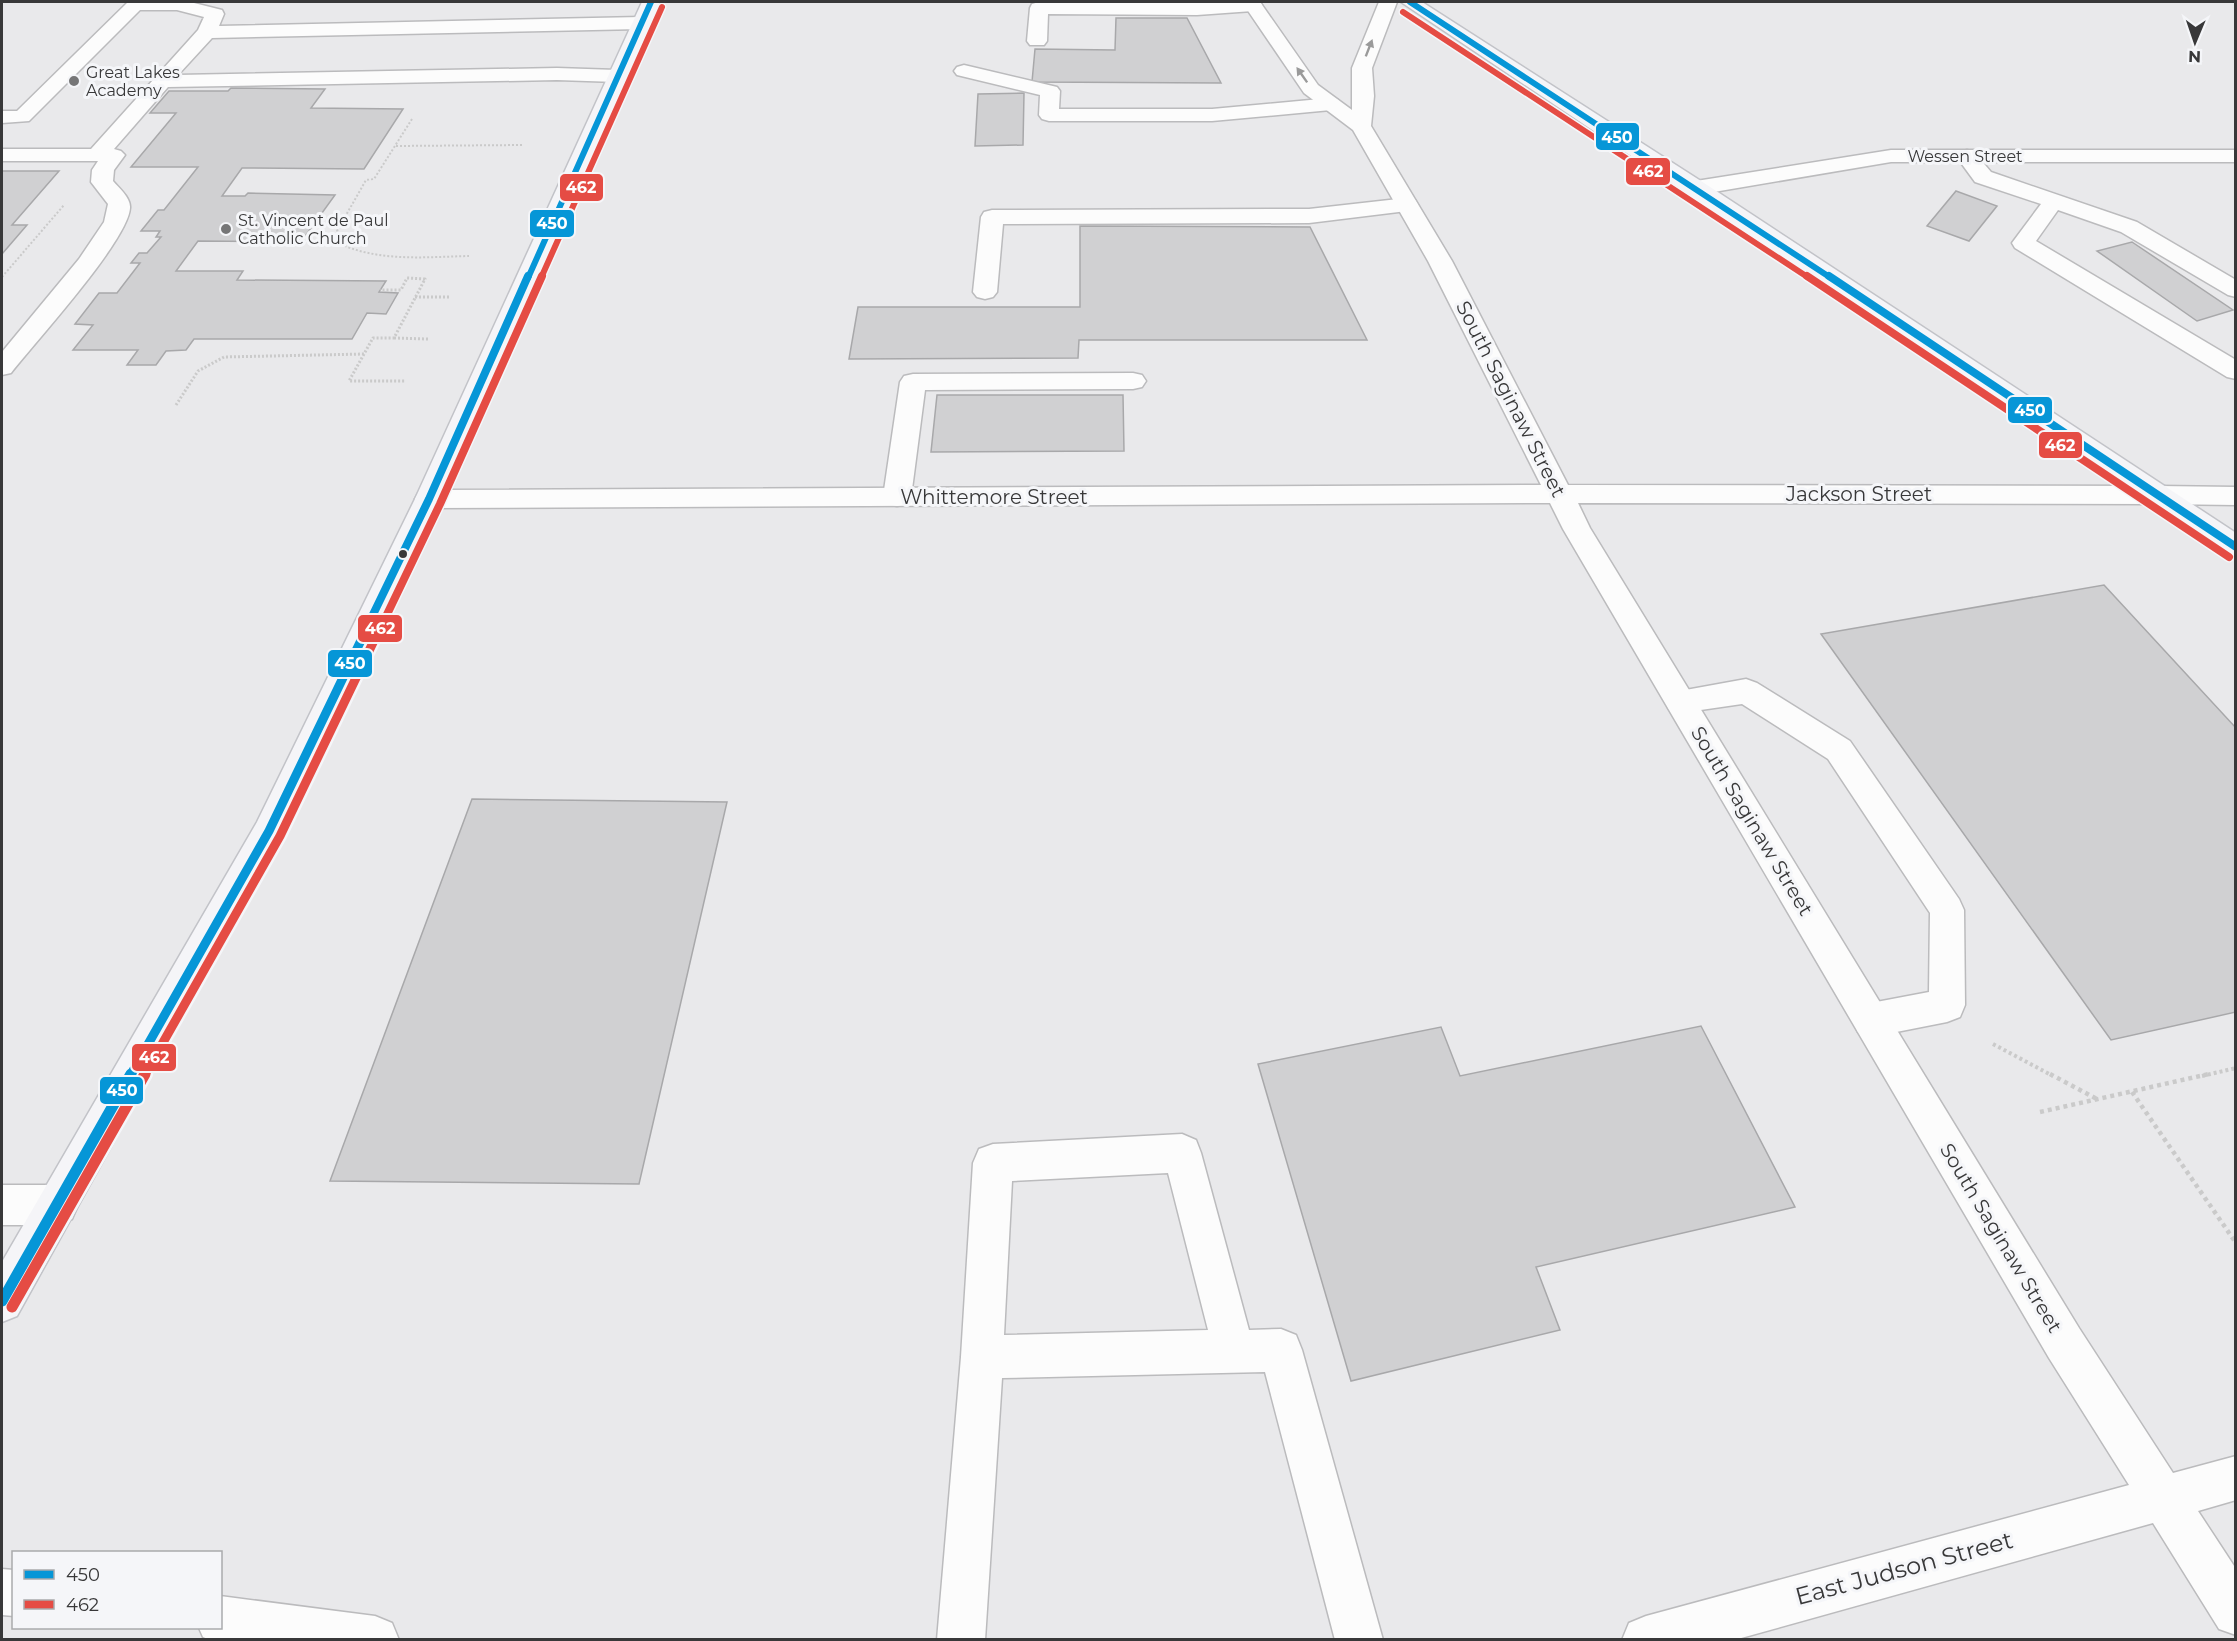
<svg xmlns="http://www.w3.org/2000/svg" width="2237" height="1641" font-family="Montserrat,sans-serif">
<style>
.building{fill:#d0d0d2;stroke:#a8a8aa;stroke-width:1.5}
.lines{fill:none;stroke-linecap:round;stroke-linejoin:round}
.lane-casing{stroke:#bbbbbd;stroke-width:3}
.street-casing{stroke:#bbbbbd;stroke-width:3}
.primary-casing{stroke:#c2c3c8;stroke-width:3}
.path-far3{stroke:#cacaca;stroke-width:2;stroke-dasharray:2 2;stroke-linecap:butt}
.path-far2{stroke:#cacaca;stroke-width:3;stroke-dasharray:2 2;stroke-linecap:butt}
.path-far1{stroke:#cacaca;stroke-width:4;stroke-dasharray:3 3;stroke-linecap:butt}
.path{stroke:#cacaca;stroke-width:4.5;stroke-dasharray:4 4;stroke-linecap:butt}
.lane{fill:#fcfcfc;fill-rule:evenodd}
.street{fill:#fcfcfc;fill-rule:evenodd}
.primary{fill:#f5f5f8;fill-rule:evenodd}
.bus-1-far3-casing{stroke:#f5f6f9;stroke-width:9}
.bus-1-far2-casing{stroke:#f5f6f9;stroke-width:11}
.bus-1-far1-casing{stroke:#f5f6f9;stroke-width:14}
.bus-1-casing{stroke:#f5f6f9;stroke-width:16}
.bus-2-far3-casing{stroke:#f5f6f9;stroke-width:9}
.bus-2-far2-casing{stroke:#f5f6f9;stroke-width:11}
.bus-2-far1-casing{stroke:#f5f6f9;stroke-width:14}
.bus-2-casing{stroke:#f5f6f9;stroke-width:16}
.bus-1-far3{stroke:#0696d7;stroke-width:6}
.bus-1-far2{stroke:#0696d7;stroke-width:8}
.bus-1-far1{stroke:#0696d7;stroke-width:9}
.bus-1{stroke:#0696d7;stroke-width:11}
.bus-2-far3{stroke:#e54c44;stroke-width:6}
.bus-2-far2{stroke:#e54c44;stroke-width:8}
.bus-2-far1{stroke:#e54c44;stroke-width:9}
.bus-2{stroke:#e54c44;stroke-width:11}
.oneway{fill:#9a9a9a}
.poi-dot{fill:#767677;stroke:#f5f6f9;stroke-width:2}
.bus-dot{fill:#383839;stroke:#f5f6f9;stroke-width:2}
.labels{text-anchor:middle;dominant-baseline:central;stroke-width:6;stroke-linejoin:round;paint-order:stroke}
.far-poi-label{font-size:16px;fill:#383839;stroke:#f5f6f9;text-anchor:start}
.far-street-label{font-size:16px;fill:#383839;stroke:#f5f6f9}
.street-label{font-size:20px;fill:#383839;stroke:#f5f6f9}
.near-street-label{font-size:24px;fill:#383839;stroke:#f5f6f9}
.line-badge{stroke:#f5f6f9;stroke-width:2}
.badge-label{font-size:16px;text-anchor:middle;font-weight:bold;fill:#fff}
</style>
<rect width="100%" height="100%" fill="#e9e9eb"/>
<!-- building -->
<path class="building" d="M 1116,18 L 1187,18 L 1221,83 L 1032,82 L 1035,49 L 1115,50 Z
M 231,88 L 325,89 L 311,108 L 403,109 L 364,169 L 242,168 L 222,196 L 245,196 L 248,193 L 335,195 L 301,242 L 198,241 L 176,271 L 243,271 L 237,280 L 386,281 L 379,292 L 398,293 L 386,314 L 367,313 L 352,339 L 194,339 L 186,350 L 166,351 L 156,365 L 127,365 L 138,350 L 73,350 L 93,325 L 75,324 L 99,293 L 117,293 L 140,263 L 131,263 L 139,253 L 147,253 L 161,237 L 156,237 L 160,231 L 141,231 L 158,210 L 164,210 L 198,167 L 131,167 L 176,113 L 150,113 L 169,91 L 228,91 Z
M 1024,93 L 1023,145 L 975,146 L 978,94 Z
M 2,171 L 59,171 L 12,225 L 27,225 L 2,254 Z
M 1956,191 L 1997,206 L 1969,241 L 1927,226 Z
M 1080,226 L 1310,227 L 1367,340 L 1079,340 L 1078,358 L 849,359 L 858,307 L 1080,307 Z
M 2132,242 L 2233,310 L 2197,321 L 2097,251 Z
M 937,395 L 1123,395 L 1124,451 L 931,452 Z
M 2104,585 L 2236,728 L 2236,1012 L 2111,1040 L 1821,634 Z
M 472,799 L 727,802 L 639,1184 L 330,1181 Z
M 1701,1026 L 1795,1207 L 1536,1267 L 1560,1330 L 1351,1381 L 1258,1064 L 1441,1027 L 1460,1076 Z"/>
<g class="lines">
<defs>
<path id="lane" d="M 128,2 L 190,2 L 222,10 L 224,14 L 219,26 L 641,17 L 648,19 L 650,23 L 648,27 L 641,29 L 212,38 L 178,75 L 557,68 L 617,70 L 624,72 L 627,76 L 624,80 L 617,82 L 557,80 L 168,87 L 114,149 L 121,151 L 125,155 L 114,170 L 113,181 C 119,188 131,198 130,208 C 128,241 35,342 11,373 L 2,375 L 2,352 L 79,259 L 104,222 L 108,204 L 91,182 L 92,170 L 98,161 L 2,161 L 2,149 L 91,149 L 198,30 L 204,17 L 177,10 L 140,10 L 29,121 L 2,123 L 2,111 L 17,111 Z
M 1039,2 L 1260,2 L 1262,5 L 1260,9 L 1253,11 L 1197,15 L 1048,14 L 1047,41 L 1044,45 L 1030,45 L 1027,41 L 1030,8 L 1032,4 Z
M 964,65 L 1057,87 L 1060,91 L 1059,109 L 1212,109 L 1331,98 L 1338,100 L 1341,104 L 1338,108 L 1331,110 L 1212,121 L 1049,121 L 1042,119 L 1039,115 L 1040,95 L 957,75 L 954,71 L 957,67 Z
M 1967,150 L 1974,152 L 1991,172 L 2137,222 L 2236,280 L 2236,297 L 2228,295 L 2121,232 L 2058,210 L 2036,241 L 2236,360 L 2236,379 L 2227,377 L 2015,248 L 2012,243 L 2041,204 L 1975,182 L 1956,156 L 1960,152 Z
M 1407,198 L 1415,200 L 1418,205 L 1415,210 L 1309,223 L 1003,224 L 997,292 L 993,297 L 985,299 L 977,297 L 973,292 L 981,217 L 984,212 L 992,210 L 1309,209 Z
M 1133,373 L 1142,375 L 1146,381 L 1142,387 L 1133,389 L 925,390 L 911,497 L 907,504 L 897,506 L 887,504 L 883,497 L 900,382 L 904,376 L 913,374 Z
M 2159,486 L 2236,487 L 2236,505 L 2159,504 L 2149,502 L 2145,495 L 2149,488 Z
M 1746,679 L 1757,683 L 1850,741 L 1959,899 L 1964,910 L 1965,1005 L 1960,1017 L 1947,1022 L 1871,1037 L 1858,1032 L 1853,1020 L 1858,1008 L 1871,1003 L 1929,992 L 1930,913 L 1828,759 L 1742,704 L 1680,713 L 1669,709 L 1665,701 L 1669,693 Z
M 1182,1134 L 1196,1140 L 1201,1153 L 1249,1330 L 1281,1329 L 1296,1335 L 1302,1350 L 1383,1640 L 1335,1640 L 1265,1372 L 1002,1378 L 985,1640 L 937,1640 L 961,1357 L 973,1163 L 979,1149 L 993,1144 ZM 1168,1173 L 1208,1330 L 1004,1335 L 1012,1181 Z"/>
<path id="street" d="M 1242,2 L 1260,2 L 1318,85 L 1352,110 L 1352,68 L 1379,2 L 1397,2 L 1372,68 L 1374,96 L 1371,126 L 1452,261 L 1568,485 L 2159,486 L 2169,488 L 2173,495 L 2169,502 L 2159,504 L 1578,503 L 1590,528 L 2079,1328 L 2173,1473 L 2236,1456 L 2236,1500 L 2198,1511 L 2236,1569 L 2236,1635 L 2219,1629 L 2153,1523 L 1734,1640 L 1622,1640 L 1629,1623 L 1646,1616 L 2129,1485 L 2049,1358 L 1563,529 L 1550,503 L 429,508 L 419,506 L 415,499 L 419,492 L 429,490 L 1541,485 L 1428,261 L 1353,130 L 1304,93 Z
M 1891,150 L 2236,150 L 2236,162 L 1891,162 L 1696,195 L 1688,193 L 1685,188 L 1688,183 L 1696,181 Z
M 2,1185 L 58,1185 L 72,1191 L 78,1205 L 72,1219 L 58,1225 L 2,1225 Z
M 2,1569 L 14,1570 L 14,1616 L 2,1615 Z
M 220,1596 L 375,1616 L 392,1623 L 399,1640 L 210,1640 L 203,1637 L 199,1628 L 220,1628 Z"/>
<path id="primary" d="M 642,2 L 660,2 L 443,499 L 286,831 L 17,1316 L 2,1322 L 2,1262 L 257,822 L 415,499 Z
M 1401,2 L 1422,2 L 1704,183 L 2236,533 L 2236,557 L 2226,554 Z"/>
</defs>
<!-- lane casing -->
<use href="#lane" class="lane-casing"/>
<!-- street casing -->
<use href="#street" class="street-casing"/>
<!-- primary casing -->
<use href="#primary" class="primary-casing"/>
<!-- path-far3 -->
<path class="path-far3" d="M 412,119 L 374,179 L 366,180 L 337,231 L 340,244 C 381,262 425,257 469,256
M 396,146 L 523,145
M 2,277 L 64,205"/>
<!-- path-far2 -->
<path class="path-far2" d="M 415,297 L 449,297
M 394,338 L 428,339
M 364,354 L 349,381 L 405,381
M 176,405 L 198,371 L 224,357 L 364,354 L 373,338 L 394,338 L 425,279 L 407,278 L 401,290 L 380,290"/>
<!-- path-far1 -->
<path class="path-far1" d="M 1993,1044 L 2053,1076
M 2202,1076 L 2236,1068"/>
<!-- path -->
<path class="path" d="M 2050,1074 L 2097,1099
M 2132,1092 L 2236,1243
M 2040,1112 L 2209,1074"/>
<!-- lane -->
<use href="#lane" class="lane"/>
<!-- street -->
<use href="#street" class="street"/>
<!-- primary -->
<use href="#primary" class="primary"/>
<defs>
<path id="bus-1-far3" d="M 1410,2 L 1831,278
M 528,278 L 651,2"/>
<path id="bus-1-far2" d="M 1829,276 L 2236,547
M 366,629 L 429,499 L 528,276"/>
<path id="bus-1-far1" d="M 130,1076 L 269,831 L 367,628"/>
<path id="bus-1" d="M 2,1301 L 131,1074"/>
<path id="bus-2-far3" d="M 1403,12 L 1809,278
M 541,278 L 662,7"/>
<path id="bus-2-far2" d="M 1807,276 L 2229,557
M 380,629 L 440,504 L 542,276"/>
<path id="bus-2-far1" d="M 144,1076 L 280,836 L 380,628"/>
<path id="bus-2" d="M 12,1307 L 145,1074"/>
</defs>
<!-- bus-1-far3 casing -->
<use href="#bus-1-far3" class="bus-1-far3-casing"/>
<!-- bus-1-far2 casing -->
<use href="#bus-1-far2" class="bus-1-far2-casing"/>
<!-- bus-1-far1 casing -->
<use href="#bus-1-far1" class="bus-1-far1-casing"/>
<!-- bus-1 casing -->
<use href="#bus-1" class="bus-1-casing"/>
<!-- bus-2-far3 casing -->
<use href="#bus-2-far3" class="bus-2-far3-casing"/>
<!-- bus-2-far2 casing -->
<use href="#bus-2-far2" class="bus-2-far2-casing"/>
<!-- bus-2-far1 casing -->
<use href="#bus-2-far1" class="bus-2-far1-casing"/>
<!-- bus-2 casing -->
<use href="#bus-2" class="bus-2-casing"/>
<!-- bus-1-far3 -->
<use href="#bus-1-far3" class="bus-1-far3"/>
<!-- bus-1-far2 -->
<use href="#bus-1-far2" class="bus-1-far2"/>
<!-- bus-1-far1 -->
<use href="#bus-1-far1" class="bus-1-far1"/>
<!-- bus-1 -->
<use href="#bus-1" class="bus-1"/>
<!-- bus-2-far3 -->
<use href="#bus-2-far3" class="bus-2-far3"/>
<!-- bus-2-far2 -->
<use href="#bus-2-far2" class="bus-2-far2"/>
<!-- bus-2-far1 -->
<use href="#bus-2-far1" class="bus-2-far1"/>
<!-- bus-2 -->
<use href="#bus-2" class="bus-2"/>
</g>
<!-- one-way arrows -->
<defs><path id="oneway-solid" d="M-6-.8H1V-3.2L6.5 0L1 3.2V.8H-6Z" transform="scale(1.5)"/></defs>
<g class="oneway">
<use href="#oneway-solid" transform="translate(1369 48) rotate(-69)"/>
<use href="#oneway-solid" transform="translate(1302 75) rotate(-125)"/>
</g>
<!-- markers -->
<g class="poi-dot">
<circle cx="74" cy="81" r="6"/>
<circle cx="226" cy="229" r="6"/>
</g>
<circle class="bus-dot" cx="403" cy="554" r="5"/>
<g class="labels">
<!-- far-poi labels -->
<g class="far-poi-label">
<text x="86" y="72">Great Lakes<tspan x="86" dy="18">Academy</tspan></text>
<text x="238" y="220">St. Vincent de Paul<tspan x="238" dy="18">Catholic Church</tspan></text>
</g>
<!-- far-street labels -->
<g class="far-street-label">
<text x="1965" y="156">Wessen Street</text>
</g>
<!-- street labels -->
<g class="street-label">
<text transform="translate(1511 399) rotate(63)">South Saginaw Street</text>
<text x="1859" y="494">Jackson Street</text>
<text x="994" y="497">Whittemore Street</text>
<text transform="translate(1752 821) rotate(59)">South Saginaw Street</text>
<text transform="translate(2001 1238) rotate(59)">South Saginaw Street</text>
</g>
<!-- near-street labels -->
<g class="near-street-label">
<text transform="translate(1904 1568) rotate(-15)">East Judson Street</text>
</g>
</g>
<g class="line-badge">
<rect x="1595" y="122" width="45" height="29" rx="6" fill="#0696d7"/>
<rect x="1625" y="157" width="46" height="29" rx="6" fill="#e54c44"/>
<rect x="559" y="173" width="45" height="29" rx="6" fill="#e54c44"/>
<rect x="529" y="209" width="46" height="29" rx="6" fill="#0696d7"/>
<rect x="2007" y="396" width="46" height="28" rx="6" fill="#0696d7"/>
<rect x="2038" y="431" width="45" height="28" rx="6" fill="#e54c44"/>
<rect x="357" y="614" width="46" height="29" rx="6" fill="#e54c44"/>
<rect x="327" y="649" width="46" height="29" rx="6" fill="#0696d7"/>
<rect x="131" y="1043" width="46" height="29" rx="6" fill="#e54c44"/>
<rect x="99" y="1076" width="45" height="29" rx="6" fill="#0696d7"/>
</g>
<g class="badge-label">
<text x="1617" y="143">450</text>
<text x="1648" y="177">462</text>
<text x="581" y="193">462</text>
<text x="552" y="229">450</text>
<text x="2030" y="416">450</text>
<text x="2060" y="451">462</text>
<text x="380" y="634">462</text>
<text x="350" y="669">450</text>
<text x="154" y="1063">462</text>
<text x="122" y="1096">450</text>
</g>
<!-- border -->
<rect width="2237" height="1641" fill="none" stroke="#383839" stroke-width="6"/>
<!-- legend -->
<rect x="12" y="1551" width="210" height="78" fill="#f5f6f9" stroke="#a9aaac" stroke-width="1.5"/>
<rect x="24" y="1570" width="30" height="9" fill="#0696d7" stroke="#a9aaac" stroke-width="1.5"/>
<text x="66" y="1581" font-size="18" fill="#383839">450</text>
<rect x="24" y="1600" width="30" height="9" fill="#e54c44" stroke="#a9aaac" stroke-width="1.5"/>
<text x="66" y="1611" font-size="18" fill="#383839">462</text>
<!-- north arrow -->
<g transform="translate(2195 42) rotate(182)" stroke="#f5f6f9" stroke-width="4.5" paint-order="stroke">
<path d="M0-4.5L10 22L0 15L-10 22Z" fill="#383839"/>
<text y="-9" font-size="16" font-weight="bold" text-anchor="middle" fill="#383839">N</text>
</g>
</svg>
